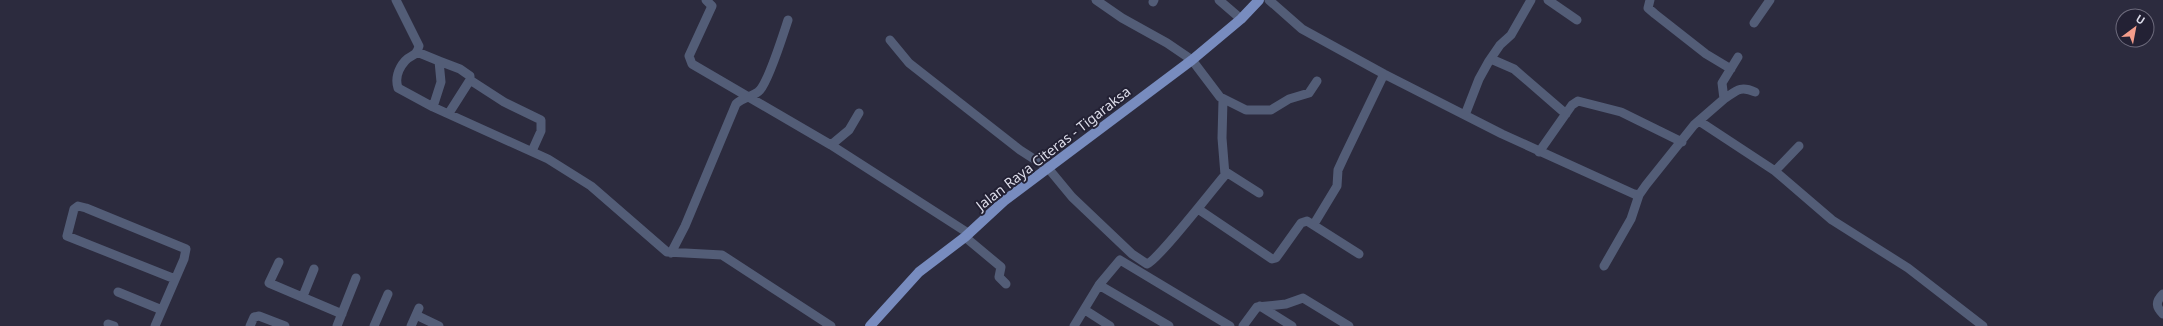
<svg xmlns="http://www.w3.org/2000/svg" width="2163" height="326" font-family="'Noto Sans',sans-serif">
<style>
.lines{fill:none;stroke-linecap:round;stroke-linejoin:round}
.street{stroke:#535d77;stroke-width:9}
.primary{stroke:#788cbf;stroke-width:10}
.labels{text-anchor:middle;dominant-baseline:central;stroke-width:4;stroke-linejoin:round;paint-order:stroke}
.street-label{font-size:14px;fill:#dbdbe8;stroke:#232134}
</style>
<rect width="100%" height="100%" fill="#2c2b3e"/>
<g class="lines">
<!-- street -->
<path class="street" d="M 396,0 L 419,46 C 416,58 411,54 405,61 C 398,69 395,79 398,88 L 433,107 L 548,159 L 591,186 L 667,252 L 722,255 L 831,326
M 706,0 L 712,6 L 689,56 L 692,64 L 831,145 L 968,233
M 1096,0 L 1122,18 L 1167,43 L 1192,60 L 1220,97 L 1246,110 L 1271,110 L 1289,99 L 1309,93 L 1317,81
M 1219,0 L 1241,19
M 1269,0 L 1302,29 L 1384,74 L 1502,134 L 1634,194 L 1639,195
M 1548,0 L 1577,20
M 1650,0 L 1648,8 L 1655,14 L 1706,54 L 1731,69
M 1153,2 L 1154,0
M 1754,23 L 1770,0
M 890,40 L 909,63 L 1020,150 L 1048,168 L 1072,197 L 1132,254 L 1147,264 C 1158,260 1214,188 1225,175 L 1222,138 L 1223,100
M 417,52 L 439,61 L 441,82 L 433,107
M 1491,59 L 1514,69 L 1566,114
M 439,61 L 460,69 L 470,76 L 470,80 L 449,113
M 470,80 L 504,102 L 541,120 L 541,131 L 532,151
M 1724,99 C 1736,91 1740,85 1755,92
M 1465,115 L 1479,79 L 1489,61 L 1500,45 L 1511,35 L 1531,0
M 1699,121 L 1775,171 L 1832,220 L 1908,268 L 1983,326
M 831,145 L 849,130 L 859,113
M 1539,152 L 1572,105 L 1578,101 L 1621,112 L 1682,142
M 1775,171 L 1799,146
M 1226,172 L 1259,193
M 1198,209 L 1272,259 L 1276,258 L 1301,223 L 1307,221 L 1359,254
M 1314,224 L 1337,186 L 1338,170 L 1344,157 L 1384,74
M 965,237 L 1001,267 L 999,277 L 1006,284
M 671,253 L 685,226 L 736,104 C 743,97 754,97 760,90 C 769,80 783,35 788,20
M 279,262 L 269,283 L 342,314
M 1604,266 L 1631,219 L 1639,195 L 1646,185 L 1694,125 L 1724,99 L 1722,83 L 1738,57
M 1099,285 L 1169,326
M 118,292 L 162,310
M 2163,294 C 2155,302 2156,307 2163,314
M 303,296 L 314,269
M 1260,306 L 1292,326
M 1085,310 L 1110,326
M 416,315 L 439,326
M 108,324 L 114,326
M 155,326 L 184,259 L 186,249 L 86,208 L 78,206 L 74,209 L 67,236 L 175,279
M 250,326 L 254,317 L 259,316 L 285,326
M 337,326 L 356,278
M 374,326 L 388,294
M 411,326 L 419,308
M 1074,326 L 1099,285 L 1120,260 L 1230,326
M 1243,326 L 1257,307 L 1286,304 L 1303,298 L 1349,326"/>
<!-- primary -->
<path class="primary" d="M 870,326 L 919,272 L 965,237 L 1004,201 L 1192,60 L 1241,19 L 1259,0"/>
</g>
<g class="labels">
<!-- street labels -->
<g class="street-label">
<text transform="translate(1053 148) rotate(-38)">Jalan Raya Citeras - Tigaraksa</text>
</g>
</g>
<!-- north arrow -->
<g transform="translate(2135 28) rotate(32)"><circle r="19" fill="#232134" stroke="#6d6b7c"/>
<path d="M0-3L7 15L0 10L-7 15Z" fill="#f49d8b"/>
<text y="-6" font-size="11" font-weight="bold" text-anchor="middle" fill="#dbdbe8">U</text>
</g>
</svg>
